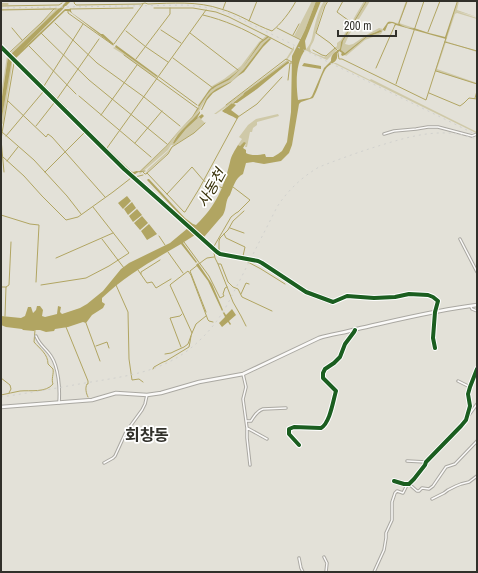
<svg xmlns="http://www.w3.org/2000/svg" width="478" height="573" font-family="'Archivo Narrow','Noto Sans KR',sans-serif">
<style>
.green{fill:#cfc9a8}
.water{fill:#b1a562}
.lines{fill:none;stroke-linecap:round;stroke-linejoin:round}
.stream{stroke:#b1a562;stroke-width:1}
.street-casing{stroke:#aaa8a2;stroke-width:3.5}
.secondary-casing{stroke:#aaa8a2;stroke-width:4.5}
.street{stroke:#fbfaf9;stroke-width:1.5}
.secondary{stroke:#fbfaf9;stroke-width:2.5}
.rail{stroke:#d1d1ce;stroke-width:1;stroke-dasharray:2 4;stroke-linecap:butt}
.cycleway-casing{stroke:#fff;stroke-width:6}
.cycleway{stroke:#1b5e20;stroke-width:4}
.labels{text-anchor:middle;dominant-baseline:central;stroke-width:3.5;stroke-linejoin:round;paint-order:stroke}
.water-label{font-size:15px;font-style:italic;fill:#383109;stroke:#fff}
.quarter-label{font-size:16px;font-weight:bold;fill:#31302a;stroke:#fff}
</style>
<rect width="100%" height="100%" fill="#e3e1d8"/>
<!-- green -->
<path class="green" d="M 312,1 L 316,1 L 305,30 L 300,39 L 294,36 Z
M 324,1 L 327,1 C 320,13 318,27 314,40 C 313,43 310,46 310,49 C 310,50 311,51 311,52 L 324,57 L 327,56 L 335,48 L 319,35 L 337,50 L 327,60 L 305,50 C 312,44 312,37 314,29 C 316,20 319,9 324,1 Z
M 364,1 L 366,1 L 341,42 L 340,49 L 339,50 L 335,48 L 337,46 L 337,43 L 341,40 Z
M 367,1 L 370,1 L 349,35 L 345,44 L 349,45 L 353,44 L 368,34 L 379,28 L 383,29 L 389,21 L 398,23 L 406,1 L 408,1 L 399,23 L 414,28 C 410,29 401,26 399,23 L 398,24 L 395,22 L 387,23 L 381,34 L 365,40 L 346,56 L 345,55 L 367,37 L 381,32 L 381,30 L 380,30 L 376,32 L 368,35 L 345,53 L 341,50 L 342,43 L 346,35 Z
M 458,1 L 459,1 L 457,10 L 477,17 L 456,11 L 477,18 L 477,19 L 457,13 L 455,14 L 446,41 L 448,42 L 477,51 L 477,52 L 446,42 L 437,69 L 477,83 L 477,84 L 435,71 Z
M 61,8 L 58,9 L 8,57 L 1,103 L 1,94 L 7,56 L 56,9 L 1,10 L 1,9 Z
M 267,35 L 268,36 L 260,42 L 243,67 L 229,78 L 218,84 L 209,90 L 198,106 L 198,105 L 212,86 L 224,79 L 241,66 L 259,42 Z
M 269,37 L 270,38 L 264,43 L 244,69 L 232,81 L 216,89 L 206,99 L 195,118 L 175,138 L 173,143 L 174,144 L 186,129 L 199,117 L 205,123 L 194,133 L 173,146 L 167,154 L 146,173 L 148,169 L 168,151 L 173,145 L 171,145 L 168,150 L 140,174 L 139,173 L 140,172 L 167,146 L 182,127 L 192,118 L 207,95 L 211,90 L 217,86 L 229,80 L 244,66 L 261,43 Z
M 294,46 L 294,50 L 287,60 L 288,61 L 244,93 C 242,98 235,98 233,104 L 232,103 L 216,114 L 214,114 L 287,60 L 286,59 Z
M 115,47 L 157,77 L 156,78 L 121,53 L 113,48 Z
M 11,63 L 12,64 L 12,66 L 3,124 L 1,123 Z
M 333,63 L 336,63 L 370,80 L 371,79 L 477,132 L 476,133 Z
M 278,114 L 279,116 L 257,122 L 257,125 L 253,128 L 252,132 L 250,132 L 247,147 L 245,147 L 246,143 L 240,146 L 238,145 L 242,139 L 239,137 L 248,125 L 256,119 Z"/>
<!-- water -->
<path class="water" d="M 67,1 L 71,1 L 66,6 L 65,6 L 63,9 L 18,54 L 22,50 L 65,9 L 71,9 L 71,11 L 72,13 L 101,34 L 103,34 L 114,44 L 113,45 L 69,11 L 65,11 L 16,58 L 67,108 L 65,109 L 13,58 L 11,65 L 1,123 L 1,103 L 8,57 L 58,9 C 62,8 63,4 67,1 Z
M 316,1 L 321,1 L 305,41 L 306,49 C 295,62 296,84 298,100 L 310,98 L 312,96 L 324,68 L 331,61 C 331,54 335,52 340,49 L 341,42 L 366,1 L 367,1 L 343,41 L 341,50 L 345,53 L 368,35 L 376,32 L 380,30 L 382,31 L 381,32 L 367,37 L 345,55 L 342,56 L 341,54 L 342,53 L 339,51 L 338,53 L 337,53 C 339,64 330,62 325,70 C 320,79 318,90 313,98 L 301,102 L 299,104 L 292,145 L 289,153 L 281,161 L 264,164 L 253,162 L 246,163 L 243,174 C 235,178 233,188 230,195 C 225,200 227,208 223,215 L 204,237 L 196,231 L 195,232 L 195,235 L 184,242 L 183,243 L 197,262 L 196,263 L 181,244 C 153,260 125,276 102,298 L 102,302 L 105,304 L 103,308 L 92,315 L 86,323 L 83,322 L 68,327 L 55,329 L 54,331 L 46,332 L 40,330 L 35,330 L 34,331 L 23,330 L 22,329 L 6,327 L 1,325 L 1,316 L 21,318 L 25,316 L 28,307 L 31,307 L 33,313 L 36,310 L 37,306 L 40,306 L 43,310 L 42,316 L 45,317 L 57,314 L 58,306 L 61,307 L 60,312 L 62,314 L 80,308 L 87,304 L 103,291 L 121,269 L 129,263 L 170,243 L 188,228 L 190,230 L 192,228 L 147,180 L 148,179 L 149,179 L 185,218 L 193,224 L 196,225 C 216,206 224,187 230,162 C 231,156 235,150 238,145 L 240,146 L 244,142 L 246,143 L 243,148 L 246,150 L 246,153 C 251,156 259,155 265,154 L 266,157 L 273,157 L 278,154 L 282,151 L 287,142 L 291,112 L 292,56 L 305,30 Z
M 457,1 L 458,1 L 446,39 L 396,25 L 394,26 L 395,24 L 392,23 L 388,24 L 385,31 L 383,30 L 383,29 L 388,22 L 393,22 L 398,24 L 399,23 C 401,26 410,29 414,28 L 429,33 L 445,37 Z
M 268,36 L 269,37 L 261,43 L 244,66 L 229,80 L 217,86 L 211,90 L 207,95 L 199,107 L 198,106 L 209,90 L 214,86 L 229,78 L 243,67 L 260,42 Z
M 270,38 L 271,39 L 263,47 L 244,72 L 238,76 L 230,83 L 213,93 L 207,100 L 202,110 L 201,110 L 206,99 L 210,94 L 216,89 L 232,81 L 244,69 L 264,43 Z
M 116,45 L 158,76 L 157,77 L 115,47 Z
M 288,61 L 289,62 L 289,63 L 286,65 L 257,89 L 237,103 L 235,103 L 234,104 L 236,105 L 231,110 L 239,116 L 237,119 C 233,116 224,113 222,111 L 232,103 L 233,104 L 234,102 L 243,95 L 244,93 Z
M 304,63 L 321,66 L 321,69 L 302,66 Z
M 198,107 L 199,108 L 192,118 L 182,127 L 167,146 L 140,172 L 140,171 L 166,146 L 182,127 L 192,117 Z
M 68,110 L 131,171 L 133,172 L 137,171 L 138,172 L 134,175 L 126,169 L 118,161 L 67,111 Z
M 200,111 L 200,113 L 197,118 L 202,114 L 204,116 L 201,119 L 199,117 L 186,129 L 174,144 L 173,143 C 177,132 193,121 200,111 Z
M 127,196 L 131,201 L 123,209 L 118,203 Z
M 132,202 L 136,208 L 128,215 L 124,209 Z
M 137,209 L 142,215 L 133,222 L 129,216 Z
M 142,216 L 148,223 L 140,230 L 134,223 Z
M 149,224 L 157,234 L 147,240 L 141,231 Z
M 198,263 L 212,284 L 223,310 L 222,311 L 208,281 L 196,265 Z
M 232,309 L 236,315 L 229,321 L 231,324 L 230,325 L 228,322 L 222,327 L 219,323 L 225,317 L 223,313 L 224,312 L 226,315 Z"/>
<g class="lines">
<!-- stream -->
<path class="stream" d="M 75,1 L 74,3 L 76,5 L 141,4 L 145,3 L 148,4 C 172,3 198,1 221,9 C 239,14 255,25 272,31 C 280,25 291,11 296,1
M 328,1 L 325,6 L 316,33 L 330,43 L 338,51
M 343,1 L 337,12 L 352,23
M 1,4 L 8,4
M 1,6 L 56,5 L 59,5 L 62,3
M 154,8 L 193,8 L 216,12 L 229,17 L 271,38
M 70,9 L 133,8
M 223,9 L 226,1
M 1,10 L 56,9
M 68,10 L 68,13 L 113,45
M 203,15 C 224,20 245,29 263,40
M 249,21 L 257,1
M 55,23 L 97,63 L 144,97 L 180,126
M 399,23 L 407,1
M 12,28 L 22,40
M 277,28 L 301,40
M 161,30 L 181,43
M 126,31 L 146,47 L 168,62
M 428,32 L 440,1
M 41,33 L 89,80 L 167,144
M 190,33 L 238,70
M 293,35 L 299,24
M 271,38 L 290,48 L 292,49
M 445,42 L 477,51
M 114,44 L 143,4
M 29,46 L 76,94
M 1,49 L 6,54
M 313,50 L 322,55 L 326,56 L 335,48
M 9,53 L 42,22 L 54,9
M 338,53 L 339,59 L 342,59 L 426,100 L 446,38
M 124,55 L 197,108
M 173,58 L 213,88
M 136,59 L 170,14 L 170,8
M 14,62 L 122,170 L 124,170
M 376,68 L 395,25
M 436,71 L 477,84
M 159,77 L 197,105
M 288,80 L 290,63 L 293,63
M 396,84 L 424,1
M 44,86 L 83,24
M 429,93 L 460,106 L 464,103 L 469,98 L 477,99
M 79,96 L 151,157
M 475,98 L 477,91
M 57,99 L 99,39
M 8,101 L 46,137 L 48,134 L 52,137 L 105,197
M 226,105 L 286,59 L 292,62
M 101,115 L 137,65
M 36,126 L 54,103
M 2,132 L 34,160 L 67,196 L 81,214
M 6,136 L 43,92
M 135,143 L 162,111
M 107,148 L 206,10
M 3,157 L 24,176 L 42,196 L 66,220 L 78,217 L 113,192 L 131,178 L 143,175
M 7,161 L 18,147
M 4,172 L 1,139 L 14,63
M 45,172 L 84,133
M 136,172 L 145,171
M 143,172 L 145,174 L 146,174 L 168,154 L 172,147 L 194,133 L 205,123
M 147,173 L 184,212 L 185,212 L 199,189 L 238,117 L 257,104 L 282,77
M 167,194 L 192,167 L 204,181 L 223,188
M 1,215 L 30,224 L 39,225 L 36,282
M 230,228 L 244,233
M 194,233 L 216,254 L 246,261 L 261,269 L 285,284
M 224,234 L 226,238 L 245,247 L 243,256 L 241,257
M 159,236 L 165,245
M 102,239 L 124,268
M 184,242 L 209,276 L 220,298 L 224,296 L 223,294 L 225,288 L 227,287
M 213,248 L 231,217 L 236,213 L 238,212 L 250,200 L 233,187
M 168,252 L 183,273
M 214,253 L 215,258 L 218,264 L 221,264 L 228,282 L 233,287 L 238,289 L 242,297 L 272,311
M 218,253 L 219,252 L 219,241 L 220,238 L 228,230 L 233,221 L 244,211
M 220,253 L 229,255
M 56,258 L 113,233
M 218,264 L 233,302 L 241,316 L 246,326
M 138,270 L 147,283 L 152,282 L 156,288 L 171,279
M 141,274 L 141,272 L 160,260
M 41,285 L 86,278 L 109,266 L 129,253 L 93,207
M 116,285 L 128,312 L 129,359 L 132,380 L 139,379 L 143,382
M 1,287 L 6,287
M 241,294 L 246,283 L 249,284
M 206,312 L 190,271 L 204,260 L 207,258 L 214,257
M 5,316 L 6,287 L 9,285 L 11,242
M 86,323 L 100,361
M 66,327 L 88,381 L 88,384 L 87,384 C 85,388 86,393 88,397
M 192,333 L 196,324 L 206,316
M 96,346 L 107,342 L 109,348
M 181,347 L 170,318 L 180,316 L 182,314
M 165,354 L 171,353 L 175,351 L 184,347 L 188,344 L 192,333 L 170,285 L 171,284 L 188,271 L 191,275 L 208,320 L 209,321 L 213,322
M 153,369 L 154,367 C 158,365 162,362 166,361 L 189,347 L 190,342 L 191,336
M 1,378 L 10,385 L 11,389 L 9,393
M 1,395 C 7,394 14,392 20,391 C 30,390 46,393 53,384 C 51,379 54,374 53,369 L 48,364 C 48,354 40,349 34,342 L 35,330"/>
<defs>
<path id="street" d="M 1,47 L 124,169 L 158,199 L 217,252 L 220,254 L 258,261 L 262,263 L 306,292 L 333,302 L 347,296 L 374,298 L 395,297 L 409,294 L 428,295 L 433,297 L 438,301 L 435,312 L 433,338 L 435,348
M 384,134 L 394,131 L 416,129 L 428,127 L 438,127 L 472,136 L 477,134
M 460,239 L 477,272
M 471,307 L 472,309 L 477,311
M 36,336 C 40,346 46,348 51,356 C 59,368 60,389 59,403
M 243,374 L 246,387 L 243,399 L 247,428 L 247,438 L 250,465
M 458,381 L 470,387
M 466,419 L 477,404
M 246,421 L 251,421 C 254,416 257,411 263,409 L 286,408
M 247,428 L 267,439
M 299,445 L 289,434 L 289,429 L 294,427 L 321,428 C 330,423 333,401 336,391 L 323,378 L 323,373 L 325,369 L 334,363 L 340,357 L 345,344 L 354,332 L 355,330
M 407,461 L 426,462
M 104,463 L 113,458 L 115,456 L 126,432 L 142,410 L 145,404 L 147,395
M 394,481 L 404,484 L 409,484 L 414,479 L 425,465 L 426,462 L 461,426 L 466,420 L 470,406 L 468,394 L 470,387 L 477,369
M 409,484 L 417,491 L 419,491 L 422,488 L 429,489 L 433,486 L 446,467 L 455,464 L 477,441
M 432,499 L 444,493 L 448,490 L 456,486 L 461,484 L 469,482 L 477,476
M 324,557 L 327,563 L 326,572
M 299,558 L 301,568 L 303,572
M 374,572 L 384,550 L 386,538 L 386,533 L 392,520 L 392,502 L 395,493 L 397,491 L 403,493 L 407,485"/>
<path id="secondary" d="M 1,407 L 92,400 L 116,393 L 147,395 L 161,393 L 199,382 L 243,374 L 319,338 C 331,334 344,333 357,329 C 397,320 436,310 477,305"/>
</defs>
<!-- street casing -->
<use href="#street" class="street-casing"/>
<!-- secondary casing -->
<use href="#secondary" class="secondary-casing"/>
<!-- street -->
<use href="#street" class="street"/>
<!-- secondary -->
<use href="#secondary" class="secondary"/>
<!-- rail -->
<path class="rail" d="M 1,8 L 186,5 C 196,6 205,7 215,9 C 231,13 246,22 261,29 L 477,135
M 1,397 C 29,393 57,388 85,383 C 140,374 179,370 216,322 C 226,309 233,293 241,278 C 253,254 265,231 277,207 C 288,190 302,177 319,167 C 337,160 356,153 375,147 C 398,140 422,132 447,133 C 457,133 467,136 477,139"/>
<defs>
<path id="cycleway" d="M 1,47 L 124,169 L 158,199 L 217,252 L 220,254 L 258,261 L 262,263 L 306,292 L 333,302 L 347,296 L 374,298 L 395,297 L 409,294 L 428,295 L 433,297 L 438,301 L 435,312 L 433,338 L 435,348
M 299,445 L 289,434 L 289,429 L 294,427 L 321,428 C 330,423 333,401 336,391 L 323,378 L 323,373 L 325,369 L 334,363 L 340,357 L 345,344 L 354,332 L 355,330
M 394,481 L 404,484 L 409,484 L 414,479 L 425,465 L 426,462 L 461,426 L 466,420 L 470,406 L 468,394 L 470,387 L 477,369"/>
</defs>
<!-- cycleway casing -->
<use href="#cycleway" class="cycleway-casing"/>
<!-- cycleway -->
<use href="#cycleway" class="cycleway"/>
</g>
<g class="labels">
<!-- water labels -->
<g class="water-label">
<text transform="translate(211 188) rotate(-61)">사동천</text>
</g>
<!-- quarter labels -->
<g class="quarter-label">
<text x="147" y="435">회창동</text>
</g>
</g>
<!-- border -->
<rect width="478" height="573" fill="none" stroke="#31302a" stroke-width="4"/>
<!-- scale -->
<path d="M338 30v6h58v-6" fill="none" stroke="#31302a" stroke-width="2"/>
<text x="344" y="30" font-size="12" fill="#31302a" stroke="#ffffff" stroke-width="3" paint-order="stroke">200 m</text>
</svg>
